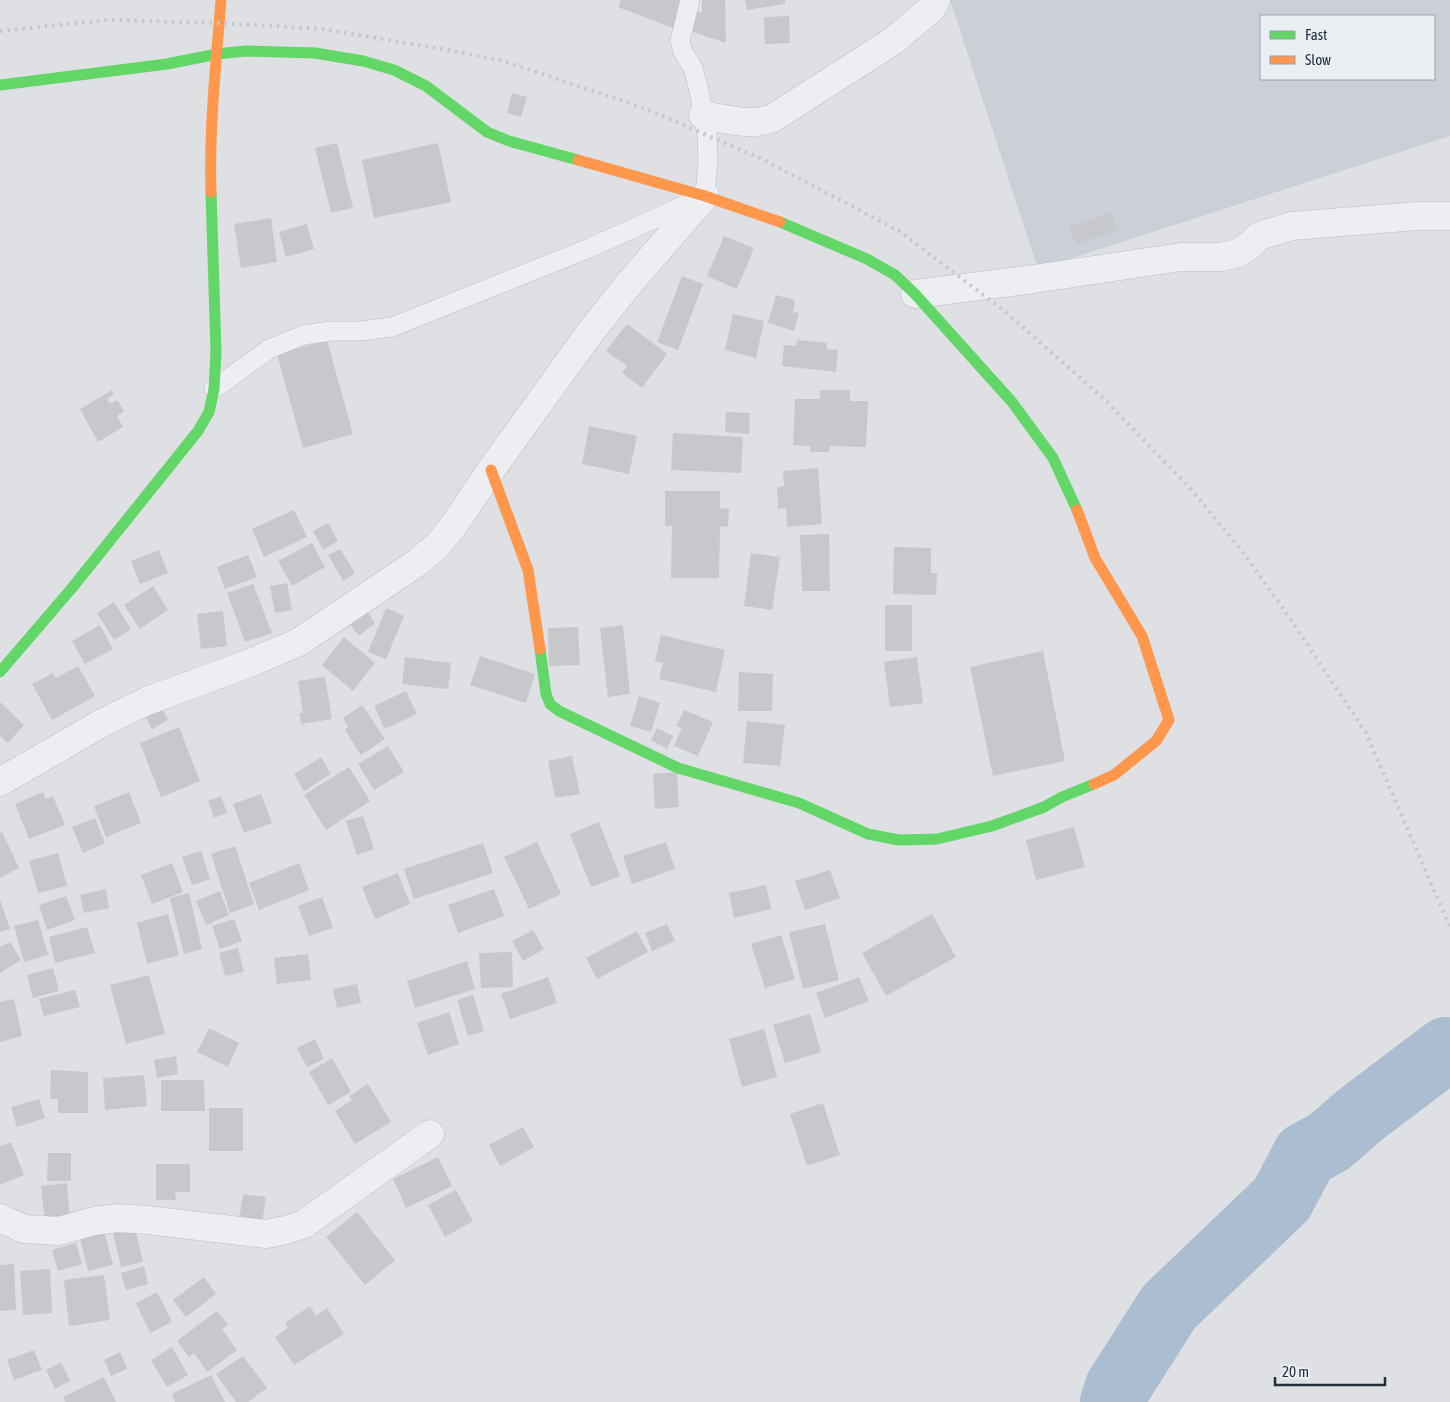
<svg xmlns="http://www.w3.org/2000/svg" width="1450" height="1402" font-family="'Asap Condensed',sans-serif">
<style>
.built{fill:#cbd0d7;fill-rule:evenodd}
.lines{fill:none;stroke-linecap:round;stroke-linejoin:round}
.river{stroke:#aabdd1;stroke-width:66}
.building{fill:#c6c8cb}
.lane-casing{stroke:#bcbec1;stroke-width:20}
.street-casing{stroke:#bcbec1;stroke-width:29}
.lane{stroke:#edeef1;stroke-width:19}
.street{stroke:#edeef1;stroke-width:28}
.fast{stroke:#63d668;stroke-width:11}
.slow{stroke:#ff974d;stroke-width:11}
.rail{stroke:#c6c8cc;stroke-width:4;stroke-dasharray:2.5 5;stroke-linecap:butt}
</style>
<rect width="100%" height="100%" fill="#dee0e3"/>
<!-- built -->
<path class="built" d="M 950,0 L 1450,0 L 1450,136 L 1038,269 ZM 1261,16 L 1434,16 L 1434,79 L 1261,79 Z"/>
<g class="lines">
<!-- river -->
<path class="river" d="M 1113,1402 L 1118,1387 L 1169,1307 L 1282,1199 L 1305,1155 L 1329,1142 L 1360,1115 L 1446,1050"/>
</g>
<!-- building -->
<path class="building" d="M 621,0 L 678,0 L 683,2 L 673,28 L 618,7 Z
M 702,0 L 725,0 L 726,43 L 690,31 L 697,11 L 702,13 Z
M 745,0 L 785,0 L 785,4 L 747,10 Z
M 789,16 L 790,43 L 765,44 L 764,17 Z
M 512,93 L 527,97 L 521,117 L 507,113 Z
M 337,143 L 353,208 L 331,213 L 315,148 Z
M 438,143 L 451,202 L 374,218 L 362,160 Z
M 1111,212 L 1117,230 L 1076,244 L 1069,227 Z
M 271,218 L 277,262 L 241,268 L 234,224 Z
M 307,224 L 314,249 L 286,257 L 279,232 Z
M 724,236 L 754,248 L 737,289 L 707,276 Z
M 682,276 L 703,284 L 678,350 L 657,342 Z
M 776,295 L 795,300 L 793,312 L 799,313 L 794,331 L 768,323 Z
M 733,314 L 764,321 L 756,358 L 725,350 Z
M 627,324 L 667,354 L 642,388 L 622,373 L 627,366 L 606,351 Z
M 327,340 L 353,434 L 303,448 L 277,354 Z
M 797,340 L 827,343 L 827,349 L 838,350 L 836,372 L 782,366 L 784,345 L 796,346 Z
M 112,390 L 114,394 L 107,399 L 110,404 L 117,400 L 124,411 L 117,416 L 123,427 L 98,442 L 80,409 Z
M 820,390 L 850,390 L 850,401 L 868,401 L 866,447 L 830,446 L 829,452 L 810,452 L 810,446 L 793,445 L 795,399 L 820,399 Z
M 726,412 L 750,413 L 749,434 L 725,432 Z
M 589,426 L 637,436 L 629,474 L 582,464 Z
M 673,433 L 743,437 L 741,473 L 671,470 Z
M 818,468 L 822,524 L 787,527 L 786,508 L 778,509 L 777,487 L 784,486 L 783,471 Z
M 665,491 L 720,491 L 720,508 L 729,509 L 728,526 L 720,527 L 719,578 L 671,578 L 672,526 L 665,526 Z
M 294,510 L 307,537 L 264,557 L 252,529 Z
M 328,523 L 338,541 L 323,550 L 313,531 Z
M 829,534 L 830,591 L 802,591 L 800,535 Z
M 312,543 L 325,567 L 292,586 L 278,561 Z
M 894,547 L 931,548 L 931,573 L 937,573 L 936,595 L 893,594 Z
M 340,549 L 355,573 L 343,581 L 328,555 Z
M 159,550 L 168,573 L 140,584 L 131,561 Z
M 751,553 L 780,557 L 772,610 L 744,606 Z
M 248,555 L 257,577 L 225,589 L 217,567 Z
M 287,583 L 292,610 L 275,613 L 270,586 Z
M 253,584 L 272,633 L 245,642 L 227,593 Z
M 153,586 L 168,610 L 140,629 L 124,605 Z
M 114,602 L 131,629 L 114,640 L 97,613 Z
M 885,605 L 912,605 L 912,651 L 885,651 Z
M 363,606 L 375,623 L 359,636 L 346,619 Z
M 386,608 L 404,616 L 386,659 L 368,652 Z
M 223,611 L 227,646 L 201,649 L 197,614 Z
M 100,625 L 113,649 L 85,664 L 72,641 Z
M 623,625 L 630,694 L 608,697 L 600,628 Z
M 578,627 L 580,665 L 549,666 L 548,628 Z
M 661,635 L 725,650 L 716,692 L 659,679 L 663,663 L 655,661 Z
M 344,637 L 375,663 L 353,691 L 322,665 Z
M 1043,651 L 1065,761 L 993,776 L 970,667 Z
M 480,656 L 535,674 L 526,703 L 470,685 Z
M 405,657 L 451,663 L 448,689 L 402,684 Z
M 917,657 L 923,703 L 890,707 L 884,662 Z
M 78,666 L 95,696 L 52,720 L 32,684 L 53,673 L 56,678 Z
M 739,672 L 773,674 L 772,711 L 738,711 Z
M 325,677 L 332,719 L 301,724 L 299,713 L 303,713 L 298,681 Z
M 406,691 L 417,714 L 385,729 L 374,706 Z
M 639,696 L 660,703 L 651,732 L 630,726 Z
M 0,702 L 24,725 L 8,743 L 0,736 Z
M 362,705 L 385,739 L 361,755 L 345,730 L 348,727 L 343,718 Z
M 162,707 L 168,720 L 152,729 L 145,715 Z
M 684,710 L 713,722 L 698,756 L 674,746 L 682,728 L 676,726 Z
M 747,721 L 785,725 L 780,766 L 743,763 Z
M 179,727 L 200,781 L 161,797 L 140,743 Z
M 657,728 L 673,736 L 667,749 L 651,740 Z
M 388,746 L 404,772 L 374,790 L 358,764 Z
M 572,756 L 580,794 L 555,798 L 548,761 Z
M 321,757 L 331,774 L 304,791 L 294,774 Z
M 349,767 L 370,801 L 326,830 L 304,795 Z
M 677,772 L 679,807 L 655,809 L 653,774 Z
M 43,792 L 46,799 L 53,796 L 65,825 L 29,839 L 15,804 Z
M 129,792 L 141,823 L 106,837 L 94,806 Z
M 261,794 L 272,823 L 244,833 L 233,804 Z
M 221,796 L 227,813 L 214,818 L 208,801 Z
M 363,816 L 374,849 L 357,855 L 346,821 Z
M 95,818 L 105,843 L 83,853 L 72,827 Z
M 599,822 L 620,876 L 591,887 L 570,834 Z
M 1074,827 L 1085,867 L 1036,880 L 1026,840 Z
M 2,832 L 19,868 L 0,878 L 0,833 Z
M 537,842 L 561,894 L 529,909 L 504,857 Z
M 666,842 L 675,869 L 632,884 L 623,856 Z
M 483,843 L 493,873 L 414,899 L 404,869 Z
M 235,846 L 254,904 L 230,913 L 211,854 Z
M 201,851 L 210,879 L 192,885 L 182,857 Z
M 58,853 L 67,886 L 38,893 L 29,861 Z
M 172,863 L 183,892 L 152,904 L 141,875 Z
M 299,863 L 309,890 L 259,910 L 249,883 Z
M 830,870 L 840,898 L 805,910 L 795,881 Z
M 398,873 L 410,904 L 375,919 L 362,887 Z
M 766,885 L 771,909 L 734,918 L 729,893 Z
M 106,889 L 109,908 L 84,913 L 80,895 Z
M 494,889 L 504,916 L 458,933 L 448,905 Z
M 220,891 L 229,915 L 206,925 L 196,901 Z
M 189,893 L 202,949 L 184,954 L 170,898 Z
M 66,896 L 75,920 L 47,930 L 39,905 Z
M 322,897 L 333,928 L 309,936 L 298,906 Z
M 0,899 L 10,929 L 0,932 Z
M 168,914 L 179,955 L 147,964 L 137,923 Z
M 932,914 L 956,957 L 886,996 L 862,953 Z
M 234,919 L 242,941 L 220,949 L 212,926 Z
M 38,920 L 48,955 L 24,962 L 14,926 Z
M 667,924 L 675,941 L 652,951 L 645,933 Z
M 825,924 L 839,980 L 803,989 L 789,932 Z
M 87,927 L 95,953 L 55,963 L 49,937 Z
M 533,930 L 544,949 L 523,961 L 512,941 Z
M 637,931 L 648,952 L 597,979 L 586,958 Z
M 781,935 L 795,979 L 765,988 L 751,944 Z
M 10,942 L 21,960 L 0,973 L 0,947 Z
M 238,948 L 244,972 L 225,976 L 219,953 Z
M 512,952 L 513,987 L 481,988 L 479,953 Z
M 308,954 L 311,980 L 277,984 L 274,958 Z
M 467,961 L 475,989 L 415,1008 L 407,981 Z
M 53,968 L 59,991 L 33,998 L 27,975 Z
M 149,975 L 165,1034 L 126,1044 L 110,985 Z
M 548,977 L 557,1003 L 510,1019 L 501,994 Z
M 859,977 L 869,1001 L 825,1018 L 816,993 Z
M 357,984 L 361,1003 L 337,1008 L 333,989 Z
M 75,990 L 80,1007 L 44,1016 L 39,999 Z
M 473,995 L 484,1031 L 468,1036 L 457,1000 Z
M 14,999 L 22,1036 L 0,1042 L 0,1002 Z
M 449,1012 L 459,1044 L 428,1055 L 417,1023 Z
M 810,1014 L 821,1052 L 785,1063 L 773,1025 Z
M 209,1028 L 239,1043 L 228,1067 L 197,1052 Z
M 764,1029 L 777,1077 L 742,1087 L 729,1039 Z
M 315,1039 L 324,1059 L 307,1067 L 297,1048 Z
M 176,1056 L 178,1074 L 157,1078 L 154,1060 Z
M 332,1058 L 351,1092 L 328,1105 L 309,1072 Z
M 51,1070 L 88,1072 L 88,1113 L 58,1113 L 58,1099 L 50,1099 Z
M 144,1075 L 147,1106 L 105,1110 L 103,1078 Z
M 161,1080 L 204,1080 L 205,1111 L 161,1111 Z
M 368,1084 L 391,1122 L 355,1144 L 335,1111 L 352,1100 L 349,1096 Z
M 39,1099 L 45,1118 L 17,1127 L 11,1107 Z
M 823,1103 L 840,1155 L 807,1166 L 790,1114 Z
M 209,1108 L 243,1108 L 243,1151 L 209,1151 Z
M 523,1127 L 534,1147 L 500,1166 L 489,1145 Z
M 11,1142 L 24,1175 L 0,1185 L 0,1146 Z
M 48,1153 L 71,1153 L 71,1181 L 47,1181 Z
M 438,1157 L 452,1186 L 406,1208 L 393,1179 Z
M 156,1164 L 190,1164 L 190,1192 L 175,1192 L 176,1200 L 156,1200 Z
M 67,1183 L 70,1221 L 45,1223 L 41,1186 Z
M 456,1190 L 473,1221 L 445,1237 L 428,1205 Z
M 243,1194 L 266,1197 L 262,1223 L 239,1221 Z
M 357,1212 L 395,1260 L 365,1285 L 326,1237 Z
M 103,1227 L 113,1265 L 88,1271 L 79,1234 Z
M 135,1228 L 143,1262 L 121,1267 L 113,1233 Z
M 76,1243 L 82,1264 L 58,1271 L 52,1250 Z
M 14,1264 L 16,1310 L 0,1311 L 0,1265 Z
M 144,1266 L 148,1284 L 126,1290 L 121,1273 Z
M 50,1269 L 52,1313 L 23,1315 L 20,1271 Z
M 104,1275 L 110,1320 L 69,1326 L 64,1280 Z
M 204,1277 L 216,1294 L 186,1317 L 173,1300 Z
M 157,1292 L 172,1322 L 150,1333 L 136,1303 Z
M 310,1306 L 316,1316 L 327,1308 L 344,1334 L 294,1365 L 275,1337 L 288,1328 L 285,1323 Z
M 217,1311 L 228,1325 L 222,1329 L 237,1350 L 207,1372 L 194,1353 L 189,1357 L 177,1341 Z
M 172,1347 L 188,1375 L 167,1387 L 151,1360 Z
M 34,1350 L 42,1370 L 14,1380 L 7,1360 Z
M 120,1352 L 127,1369 L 111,1376 L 104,1360 Z
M 243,1356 L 267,1388 L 248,1402 L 236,1402 L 216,1374 Z
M 61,1362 L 70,1381 L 55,1389 L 46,1370 Z
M 211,1375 L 225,1402 L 175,1402 L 172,1394 Z
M 104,1377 L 116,1402 L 65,1402 L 63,1397 Z"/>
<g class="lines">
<defs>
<path id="lane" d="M 214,389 L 269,349 L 303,335 L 331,331 L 361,331 L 392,327 L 592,247 L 705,196 L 708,161 L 707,135 L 699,90 L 693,68 L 683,52 L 680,41 L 690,0"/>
<path id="street" d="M 703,115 C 727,119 750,127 773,118 L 893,41 L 932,8 L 936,0
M 915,294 L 1034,279 L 1181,257 L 1221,257 L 1238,253 L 1250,245 L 1259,236 L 1292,226 L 1417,216 L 1450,216
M 0,782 L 102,723 L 147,701 L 250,663 L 299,642 L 418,562 L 437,546 L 454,525 L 491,470 L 589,334 L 627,286 L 705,196
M 0,1218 L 24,1229 L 59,1231 L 94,1221 L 118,1218 L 148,1220 L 266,1234 L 286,1230 L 304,1224 L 430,1134"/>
</defs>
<!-- lane casing -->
<use href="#lane" class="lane-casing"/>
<!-- street casing -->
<use href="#street" class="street-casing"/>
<!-- lane -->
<use href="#lane" class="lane"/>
<!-- street -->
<use href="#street" class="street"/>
<!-- fast -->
<path class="fast" d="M 0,85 L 167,64 L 217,54 L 246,51 L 315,53 L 363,61 L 394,70 L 426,86 L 487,132 L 509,141 L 578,160
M 780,222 L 867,259 L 895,275 L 915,294 L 1012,402 L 1053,458 L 1077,510
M 540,649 L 546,694 L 550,704 L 559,711 L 678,768 L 799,803 L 868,834 L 899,840 L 937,839 L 992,826 L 1044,807 L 1062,797 L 1094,784
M 0,672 L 72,588 L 198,431 L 209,412 L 214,389 L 216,352 L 211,192"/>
<!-- slow -->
<path class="slow" d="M 578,160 L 705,196 L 780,222
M 211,192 C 209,128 216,64 221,0
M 491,470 L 528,570 L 540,649
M 1077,510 L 1095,558 L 1142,636 L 1169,720 L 1156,741 L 1114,775 L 1094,784"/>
<!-- rail -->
<path class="rail" d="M 0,31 L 107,20 L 220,23 L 323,29 L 448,50 L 503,61 L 644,108 L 762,159 L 899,231 L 1007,313 L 1105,400 L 1190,488 L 1242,551 L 1289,617 L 1366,733 L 1450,927"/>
</g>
<!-- legend -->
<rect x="1260" y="15" width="175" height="65" fill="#eaeff4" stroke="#9ba2ab"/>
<rect x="1270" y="31" width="25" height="8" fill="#63d668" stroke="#9ba2ab"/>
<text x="1305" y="40" font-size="15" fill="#252e3d">Fast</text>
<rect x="1270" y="56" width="25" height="8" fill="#ff974d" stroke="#9ba2ab"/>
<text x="1305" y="65" font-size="15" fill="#252e3d">Slow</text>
<!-- scale -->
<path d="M1275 1377v8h110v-8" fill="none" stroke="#252e3d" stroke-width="2.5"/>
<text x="1282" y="1377" font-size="15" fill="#252e3d" stroke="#eaeff4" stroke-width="4" paint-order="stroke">20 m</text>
</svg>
